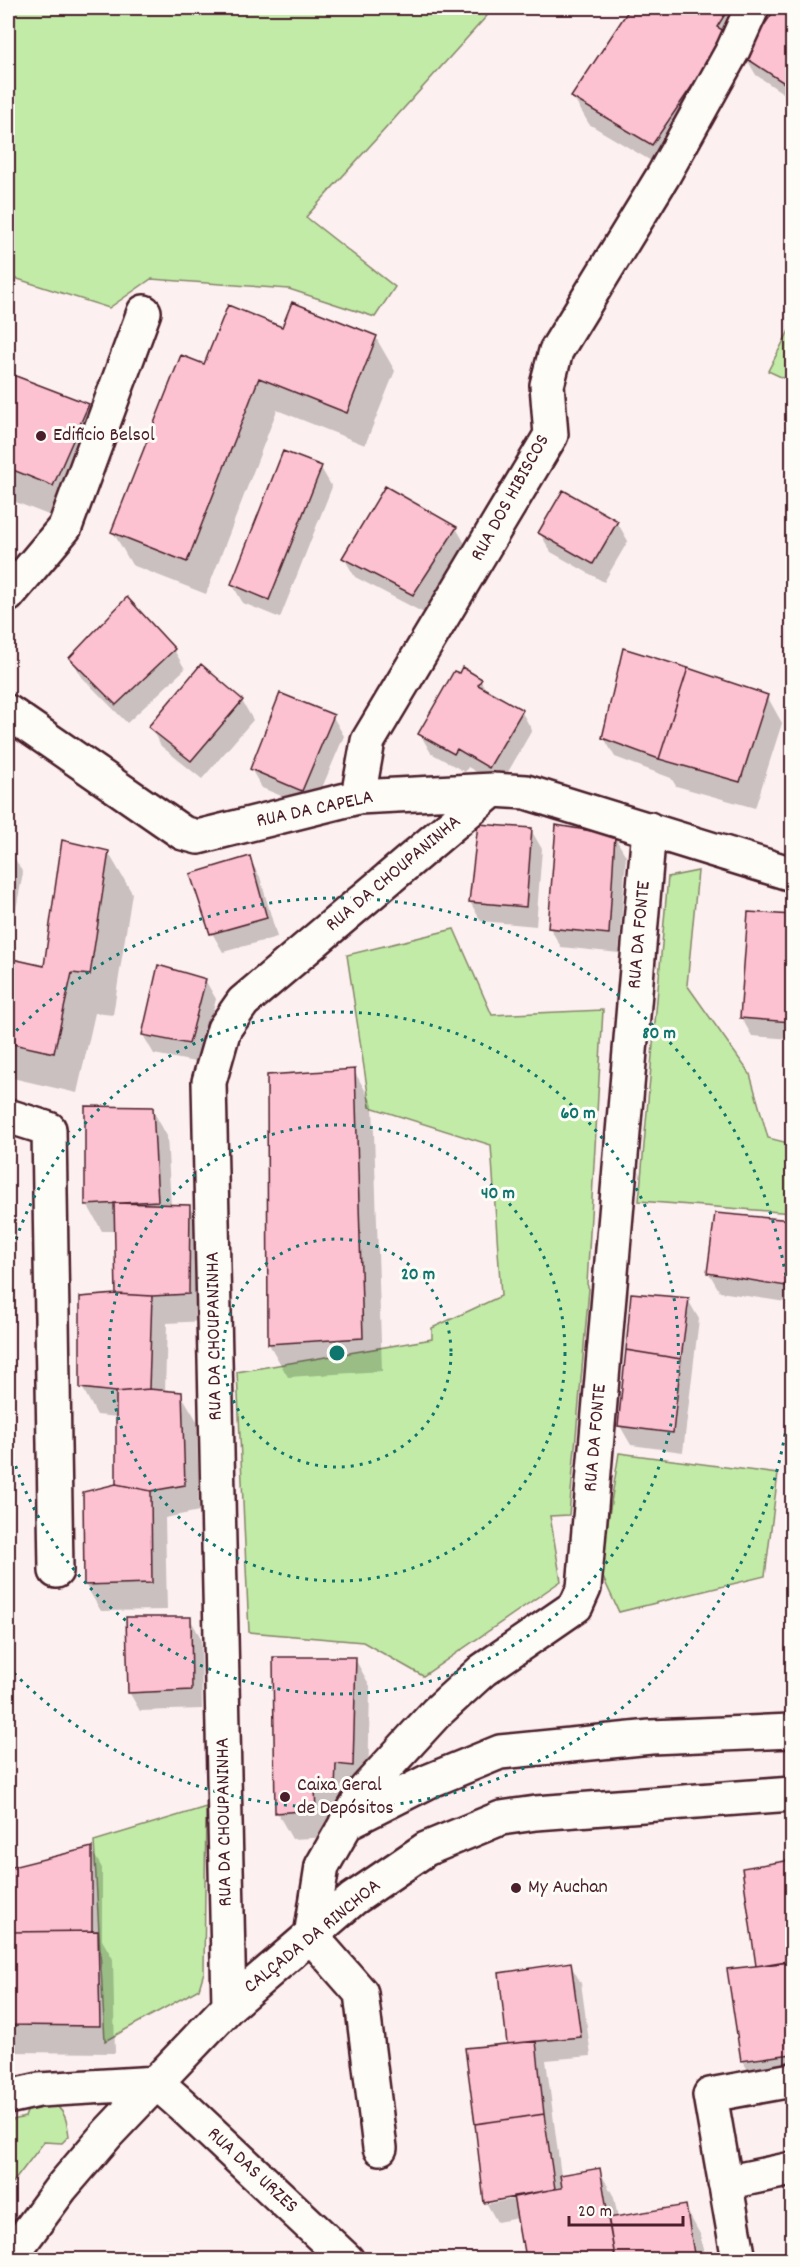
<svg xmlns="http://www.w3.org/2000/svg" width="800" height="2267" font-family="Dekko,sans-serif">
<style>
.green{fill:#c1eba7;stroke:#868569;stroke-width:1.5}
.shadow{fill:#0003}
.building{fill:#fcc2d2;stroke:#4a1f2b;stroke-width:1.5}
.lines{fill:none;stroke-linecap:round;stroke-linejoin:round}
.minor-casing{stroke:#4a1f2b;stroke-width:38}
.minor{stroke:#fdfcf7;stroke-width:33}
.ring{fill:none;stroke:#0f766e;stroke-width:3;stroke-dasharray:3 6}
.poi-dot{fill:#4a1f2b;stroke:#fdfcf7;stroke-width:2}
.labels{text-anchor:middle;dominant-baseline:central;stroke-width:6;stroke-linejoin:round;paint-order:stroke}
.poi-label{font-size:20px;fill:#4a1f2b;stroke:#fdfcf7;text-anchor:start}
.street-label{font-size:20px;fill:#4a1f2b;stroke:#fdfcf7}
.centre{fill:#0f766e;stroke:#fdfcf7;stroke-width:3}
.ring-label{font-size:18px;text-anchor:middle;font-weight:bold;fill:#0f766e;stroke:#fdfcf7;stroke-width:6;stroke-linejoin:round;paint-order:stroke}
</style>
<rect width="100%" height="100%" fill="#fdf0f0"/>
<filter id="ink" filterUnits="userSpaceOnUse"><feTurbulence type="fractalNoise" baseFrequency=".0167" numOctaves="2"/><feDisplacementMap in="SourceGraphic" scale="12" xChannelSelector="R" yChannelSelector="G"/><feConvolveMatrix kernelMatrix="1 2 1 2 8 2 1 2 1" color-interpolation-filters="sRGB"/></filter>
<g filter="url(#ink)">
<!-- green -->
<path class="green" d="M 8,8 L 494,8 L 306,217 L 395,287 L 375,317 L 289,289 L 151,279 L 109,308 L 8,276 Z
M 792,325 L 792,382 L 768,371 Z
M 698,871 L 687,985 L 750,1074 L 768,1138 L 792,1144 L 792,1213 L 639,1201 L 668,877 Z
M 454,929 L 492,1015 L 603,1010 L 587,1284 L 589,1289 L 569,1515 L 550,1516 L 561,1581 L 423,1676 L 363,1642 L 249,1632 L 237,1372 L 432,1339 L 432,1328 L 501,1296 L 491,1145 L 370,1107 L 347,955 Z
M 619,1453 L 778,1474 L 765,1576 L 619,1612 L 600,1571 Z
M 206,1807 L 204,1972 L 199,1989 L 105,2041 L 94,1841 Z
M 50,2101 C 65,2110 67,2120 69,2136 L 62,2143 L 44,2142 L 8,2189 L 8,2121 L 25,2117 L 30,2104 Z"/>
<!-- shadow -->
<path class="shadow" d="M 631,8 L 762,8 L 668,171 L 589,124 L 573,97 Z
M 778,8 L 792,8 L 792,99 L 756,75 L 745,56 Z
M 283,329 L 376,338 L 395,371 L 365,445 L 277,410 L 206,594 L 132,565 L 113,532 L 205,366 Z
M 8,374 L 88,405 L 111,446 L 76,526 L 8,499 Z
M 321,468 L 332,487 L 280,618 L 243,603 L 232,584 Z
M 617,522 L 628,541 L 604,582 L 551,552 L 540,533 Z
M 456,528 L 467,547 L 424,613 L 355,577 L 344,558 Z
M 127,599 L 174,650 L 185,669 L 127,723 L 82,677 L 71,658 Z
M 201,666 L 242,701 L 253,720 L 202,779 L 161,746 L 150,727 Z
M 480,680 L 487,691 L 521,711 L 532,730 L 500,786 L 468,767 L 465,772 L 431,753 L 420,734 Z
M 767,696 L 782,723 L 755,808 L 676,786 L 671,778 L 615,757 L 604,738 Z
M 333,717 L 344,736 L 313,809 L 262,788 L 251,769 Z
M 531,830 L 542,849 L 536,926 L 481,921 L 470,902 Z
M 614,836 L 626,856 L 619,953 L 561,947 L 550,928 Z
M 8,847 L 23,873 L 8,951 Z
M 108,852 L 132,893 L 113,1015 L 95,1013 L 77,1093 L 8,1077 L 8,959 L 46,967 Z
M 249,858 L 260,877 L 277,937 L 223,952 L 212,933 Z
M 749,913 L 792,917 L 792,1039 L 752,1036 L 741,1017 Z
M 205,980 L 216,999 L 200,1063 L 154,1054 L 143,1035 Z
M 354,1071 L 373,1104 L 382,1371 L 288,1377 L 269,1344 Z
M 152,1109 L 167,1136 L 171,1206 L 189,1206 L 204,1233 L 204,1321 L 167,1323 L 165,1392 L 181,1394 L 197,1421 L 199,1511 L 165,1518 L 167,1610 L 101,1611 L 85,1584 L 118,1485 L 118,1417 L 97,1415 L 82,1387 L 117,1295 L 116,1231 L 102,1231 L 87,1204 Z
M 716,1214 L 792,1222 L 792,1303 L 720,1292 L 709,1273 Z
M 8,1239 L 12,1246 L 10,1334 L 8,1335 Z
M 688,1300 L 699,1319 L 683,1452 L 631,1445 L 620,1426 Z
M 190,1619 L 201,1638 L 202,1709 L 140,1711 L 129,1692 Z
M 355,1659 L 370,1686 L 368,1792 L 350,1817 L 329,1815 L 331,1837 L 292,1839 L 277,1812 Z
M 91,1849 L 102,1868 L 102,1940 L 113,1959 L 115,2053 L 9,2052 L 8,1870 Z
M 792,1862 L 792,2074 L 753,2079 L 742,2060 L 758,1967 L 744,1869 Z
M 570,1964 L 581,1983 L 591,2056 L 546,2060 L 561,2176 L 599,2170 L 614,2197 L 618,2218 L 685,2207 L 700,2234 L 705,2260 L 526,2260 L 526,2248 L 522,2241 L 518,2218 L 497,2222 L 487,2204 L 514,2199 L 509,2046 Z"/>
<!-- building -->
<path class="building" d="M 630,8 L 729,8 L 717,27 L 728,33 L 652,145 L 571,97 Z
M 776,8 L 792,8 L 792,88 L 743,56 Z
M 292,302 L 377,336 L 347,413 L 259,378 L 187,562 L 111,532 L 181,355 L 204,364 L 228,305 L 282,327 Z
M 8,373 L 89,404 L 53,486 L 8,468 Z
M 283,451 L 322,466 L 269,600 L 231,584 Z
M 385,486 L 457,527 L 413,595 L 342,558 Z
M 563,490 L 618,521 L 593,564 L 538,533 Z
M 127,597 L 175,649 L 116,705 L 69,658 Z
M 623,648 L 688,668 L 659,759 L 602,738 Z
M 201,664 L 243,700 L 191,761 L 148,727 Z
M 462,667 L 482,679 L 478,685 L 523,710 L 489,768 L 457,749 L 454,754 L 418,734 L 454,671 L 459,673 Z
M 688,668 L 768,695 L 740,782 L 659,759 Z
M 280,693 L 334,715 L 302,791 L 250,769 Z
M 478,824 L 532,828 L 526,907 L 469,902 Z
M 556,825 L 615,835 L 609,934 L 548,928 Z
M 62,840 L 109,851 L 90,975 L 72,973 L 54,1053 L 8,1043 L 8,958 L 44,966 Z
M 250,856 L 267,918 L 210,934 L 190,874 Z
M 748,912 L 792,915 L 792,1022 L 740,1018 Z
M 158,965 L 206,979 L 189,1044 L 142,1035 Z
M 355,1069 L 363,1338 L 268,1344 L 267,1075 Z
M 85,1106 L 153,1107 L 158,1201 L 85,1205 Z
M 114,1203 L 190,1205 L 189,1294 L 152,1296 L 116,1294 Z
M 715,1213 L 792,1220 L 792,1244 L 786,1286 L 707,1273 Z
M 631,1293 L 689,1298 L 681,1359 L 626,1350 Z
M 116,1294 L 152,1296 L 149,1389 L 116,1392 L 80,1388 L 80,1297 Z
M 626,1350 L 681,1359 L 673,1433 L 618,1426 Z
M 149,1389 L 182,1392 L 185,1485 L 151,1491 L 116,1484 L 116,1392 Z
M 116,1484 L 151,1491 L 152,1583 L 84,1585 L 83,1492 Z
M 126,1617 L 191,1617 L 192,1690 L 128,1693 Z
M 273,1657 L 356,1657 L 353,1766 L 336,1764 L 335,1790 L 315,1789 L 316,1810 L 275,1813 Z
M 92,1847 L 92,1931 L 8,1932 L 8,1868 Z
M 792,1860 L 792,1960 L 756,1966 L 742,1868 Z
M 98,1931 L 100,2026 L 8,2025 L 8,1932 Z
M 571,1962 L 581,2037 L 507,2044 L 499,1973 Z
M 792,1962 L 792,2054 L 741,2061 L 727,1969 Z
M 536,2041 L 544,2114 L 475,2124 L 465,2048 Z
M 544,2114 L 555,2189 L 484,2203 L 475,2124 Z
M 600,2168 L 615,2257 L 600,2260 L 521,2260 L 526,2258 L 523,2241 L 521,2242 L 513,2196 L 562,2188 L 560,2175 Z
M 686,2205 L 695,2260 L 609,2260 L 615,2257 L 608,2218 Z
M 166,2249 L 196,2260 L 162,2260 Z"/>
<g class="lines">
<defs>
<path id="minor" d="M 8,595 L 65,527 L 144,312
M 8,712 L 183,833 L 198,837 L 358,797 L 493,790 L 526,792 L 792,874
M 358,797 L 368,741 L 551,435 L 547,385 L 556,351 L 663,176 L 733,50 L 752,8
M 8,1116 L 49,1129 L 56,1571
M 346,1823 L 429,1781 L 500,1752 L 651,1737 L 792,1731
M 229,2006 L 209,1082 L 224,1029 L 243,1002 L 493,790
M 157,2083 L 181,2104 L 347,2260
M 8,2097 L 39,2090 L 157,2083
M 380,2148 L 361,1993 L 311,1936 L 322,1866 L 366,1789 L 436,1713 L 483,1670 L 576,1606 L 584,1588 L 649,829
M 725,2183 L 792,2169
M 8,2260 L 61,2188 L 108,2133 L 229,2006 L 353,1899 L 426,1849 L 501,1818 L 536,1813 L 792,1794
M 739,2260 L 710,2095 L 792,2080"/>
</defs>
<!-- minor casing -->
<use href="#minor" class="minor-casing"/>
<!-- minor -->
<use href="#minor" class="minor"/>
</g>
</g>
<!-- distance rings -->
<g class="ring">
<circle cx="337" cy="1353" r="114"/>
<circle cx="337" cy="1353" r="228"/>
<path d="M8 1265A341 341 0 1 1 8 1441"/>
<path d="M10 1037A455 455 0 1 1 10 1669"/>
</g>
<!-- markers -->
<g class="poi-dot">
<circle cx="41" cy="436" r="6"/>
<circle cx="285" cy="1797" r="6"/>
<circle cx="516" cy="1888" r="6"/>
</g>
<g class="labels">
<!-- poi labels -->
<g class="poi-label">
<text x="53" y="436">Edificio Belsol</text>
<text x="297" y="1786">Caixa Geral<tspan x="297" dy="23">de Depósitos</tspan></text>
<text x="528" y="1888">My Auchan</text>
</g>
<!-- street labels -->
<g class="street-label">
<text transform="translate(511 498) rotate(-61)">RUA DOS HIBISCOS</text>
<text transform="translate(315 810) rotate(-12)">RUA DA CAPELA</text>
<text transform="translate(394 874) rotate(-40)">RUA DA CHOUPANINHA</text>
<text transform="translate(640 935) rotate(-85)">RUA DA FONTE</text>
<text transform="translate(215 1336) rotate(-91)">RUA DA CHOUPANINHA</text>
<text transform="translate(596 1438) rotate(-85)">RUA DA FONTE</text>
<text transform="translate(225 1822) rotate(-91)">RUA DA CHOUPANINHA</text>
<text transform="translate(313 1937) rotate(-39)">CALÇADA DA RINCHOA</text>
<text transform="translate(252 2171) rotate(43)">RUA DAS URZES</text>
</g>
</g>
<circle cx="337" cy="1353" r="9" class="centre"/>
<g class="ring-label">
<text x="659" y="1038">80 m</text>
<text x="578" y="1118">60 m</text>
<text x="498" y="1198">40 m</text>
<text x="418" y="1279">20 m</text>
</g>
<!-- margin -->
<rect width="800" height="2267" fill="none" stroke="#fdfcf7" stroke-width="30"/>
<rect x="15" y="15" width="770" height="2237" fill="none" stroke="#4a1f2b" stroke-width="2" filter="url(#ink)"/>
<!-- scale -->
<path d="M569 2216v9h114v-9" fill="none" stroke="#4a1f2b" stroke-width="3"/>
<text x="578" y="2216" font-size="18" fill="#4a1f2b" stroke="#fdfcf7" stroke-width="4.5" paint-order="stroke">20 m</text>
</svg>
